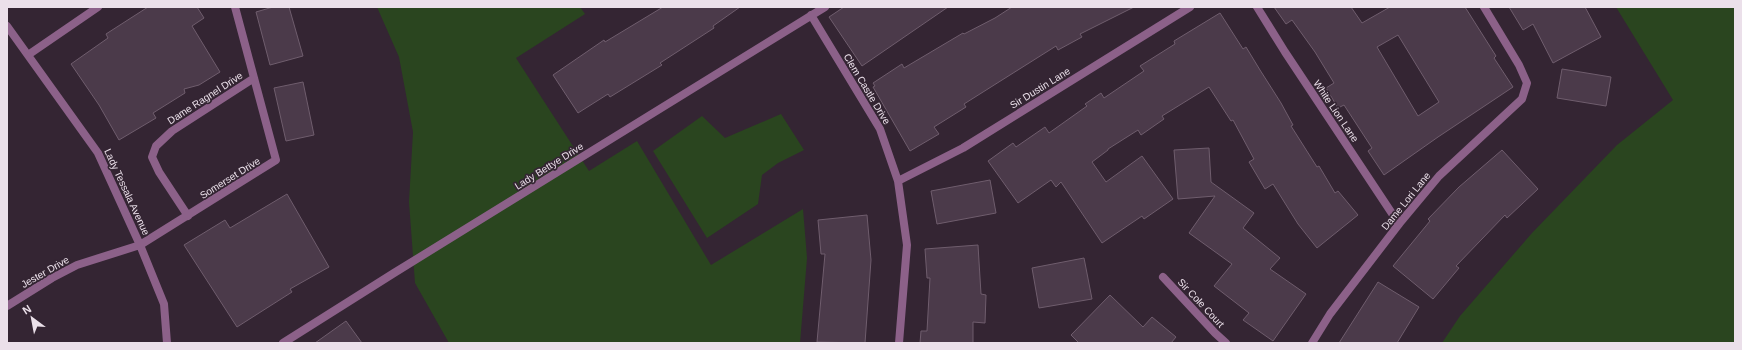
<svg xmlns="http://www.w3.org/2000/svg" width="1742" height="350" font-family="Helvetica,sans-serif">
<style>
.green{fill:#2a451f}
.building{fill:#4b3a4a;stroke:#6f5d6d;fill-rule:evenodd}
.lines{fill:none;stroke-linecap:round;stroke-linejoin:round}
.minor{stroke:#8c6189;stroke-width:8}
.labels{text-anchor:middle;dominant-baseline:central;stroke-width:3.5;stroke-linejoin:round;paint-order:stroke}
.street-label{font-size:10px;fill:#ebe0ea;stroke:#342533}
</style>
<rect width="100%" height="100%" fill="#342533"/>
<!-- green -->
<path class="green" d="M 377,7 L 580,7 L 585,14 L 516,58 L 589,171 L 637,141 L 711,265 L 803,209 L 807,258 L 800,343 L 449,343 L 415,283 L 409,202 L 413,132 L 399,57 Z
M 1616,7 L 1735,7 L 1735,343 L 1442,343 L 1460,316 L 1532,233 L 1617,145 L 1673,100 Z
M 781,114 L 804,150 L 778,163 L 762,175 L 758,204 L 707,238 L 653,151 L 702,116 L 725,138 Z"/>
<!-- building -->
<path class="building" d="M 148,7 L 197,7 L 204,18 L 192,26 L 220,72 L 199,85 L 184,89 L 185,93 L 153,113 L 156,118 L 119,140 L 99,105 L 71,64 L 108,38 L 106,34 Z
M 273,7 L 289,7 L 303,56 L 270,65 L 256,12 Z
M 663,7 L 740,7 L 713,26 L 714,28 L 660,63 L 662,65 L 610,97 L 608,94 L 578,113 L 553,75 L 604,40 L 605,42 Z
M 844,7 L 948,7 L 862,66 L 829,17 Z
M 1012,7 L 1134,7 L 1080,34 L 1082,37 L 1058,50 L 1056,46 L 964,104 L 966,107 L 934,127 L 939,134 L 910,151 L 873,87 L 875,86 L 873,83 L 902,64 L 904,68 L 963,33 L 964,34 L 995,18 Z
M 1274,7 L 1351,7 L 1362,23 L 1390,7 L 1465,7 L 1496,56 L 1494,58 L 1513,87 L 1438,137 L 1384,175 L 1368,151 L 1372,148 L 1344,105 L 1338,108 L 1326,88 L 1334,83 L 1315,52 L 1292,20 L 1286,24 ZM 1398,35 L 1439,102 L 1418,116 L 1377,47 Z
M 1509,7 L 1585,7 L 1601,37 L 1553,63 L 1533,24 L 1523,30 Z
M 1220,13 L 1243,49 L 1246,47 L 1260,70 L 1281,103 L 1293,125 L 1291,126 L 1317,167 L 1319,166 L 1335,193 L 1338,191 L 1358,215 L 1317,248 L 1298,224 L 1273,184 L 1265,189 L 1249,162 L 1254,159 L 1233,120 L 1231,121 L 1209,87 L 1162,116 L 1164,119 L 1141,135 L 1138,130 L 1108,149 L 1108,150 L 1092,162 L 1106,182 L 1142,156 L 1173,199 L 1144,219 L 1142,216 L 1102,243 L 1061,182 L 1056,187 L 1051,180 L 1018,203 L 988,161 L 1013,143 L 1016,147 L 1045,127 L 1049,133 L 1087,106 L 1085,104 L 1101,93 L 1104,98 L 1144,71 L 1140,66 L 1175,44 L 1174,41 Z
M 1562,69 L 1611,77 L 1606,106 L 1557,98 Z
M 303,82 L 314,135 L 286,141 L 274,88 Z
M 1209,148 L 1211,182 L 1254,213 L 1243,228 L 1280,258 L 1270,269 L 1306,294 L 1273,341 L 1243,320 L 1249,313 L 1214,286 L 1232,264 L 1189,233 L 1215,196 L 1178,199 L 1174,150 Z
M 1502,150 L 1538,189 L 1507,218 L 1505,215 L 1456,266 L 1459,268 L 1433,299 L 1393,266 L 1430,221 L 1428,219 L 1459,187 Z
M 990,180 L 996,213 L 937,224 L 931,191 Z
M 287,194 L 329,267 L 290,289 L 292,292 L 237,327 L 184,245 L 225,220 L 230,228 Z
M 867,215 L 871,260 L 865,343 L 817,342 L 825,254 L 821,254 L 818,220 Z
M 978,245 L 981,294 L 986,295 L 985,323 L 973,322 L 973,343 L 920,343 L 921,331 L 927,331 L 930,278 L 927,278 L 925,249 Z
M 1084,258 L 1092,299 L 1039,308 L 1032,268 Z
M 1378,282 L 1419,307 L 1397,343 L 1339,343 Z
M 1110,295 L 1143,327 L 1152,317 L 1176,337 L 1171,343 L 1079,343 L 1071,335 Z
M 346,321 L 362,343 L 315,343 Z"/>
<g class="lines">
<!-- minor -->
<path class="minor" d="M 1257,7 L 1285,52 L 1399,224
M 811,15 L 880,129 L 898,181 L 907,245 L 899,343
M 7,26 L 98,153 L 140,245 L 164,304 L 167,343
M 28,55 L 98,7
M 898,181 L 963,148 L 1190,7
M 188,216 L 159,172 L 152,157 L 156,146 L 172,131 L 254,78
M 1163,277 L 1215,333 L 1226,343
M 7,306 L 52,278 L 77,265 L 140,245 L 276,160 L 235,7
M 283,343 L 394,273 L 825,7
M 1312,343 L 1330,314 L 1399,224 L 1439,176 L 1522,99 L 1527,83 L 1519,65 L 1484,7"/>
</g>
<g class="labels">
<!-- street labels -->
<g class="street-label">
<text transform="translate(1040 88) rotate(-32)">Sir Dustin Lane</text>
<text transform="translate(867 89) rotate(59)">Clem Castle Drive</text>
<text transform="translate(205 98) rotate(-33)">Dame Ragnel Drive</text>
<text transform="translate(1336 111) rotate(56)">White Lion Lane</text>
<text transform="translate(549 166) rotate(-32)">Lady Bettye Drive</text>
<text transform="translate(230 178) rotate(-32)">Somerset Drive</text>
<text transform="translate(127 192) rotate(65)">Lady Tessala Avenue</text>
<text transform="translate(1406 201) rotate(-51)">Dame Lori Lane</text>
<text transform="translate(45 272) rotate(-30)">Jester Drive</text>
<text transform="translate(1201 303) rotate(47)">Sir Cole Court</text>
</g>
</g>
<!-- border -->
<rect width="1742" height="350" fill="none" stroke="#ebe0ea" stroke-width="16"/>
<!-- north arrow -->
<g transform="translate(32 318) rotate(328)" stroke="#342533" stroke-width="3" paint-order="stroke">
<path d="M0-3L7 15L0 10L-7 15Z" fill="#ebe0ea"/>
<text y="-6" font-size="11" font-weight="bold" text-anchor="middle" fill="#ebe0ea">N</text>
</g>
</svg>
